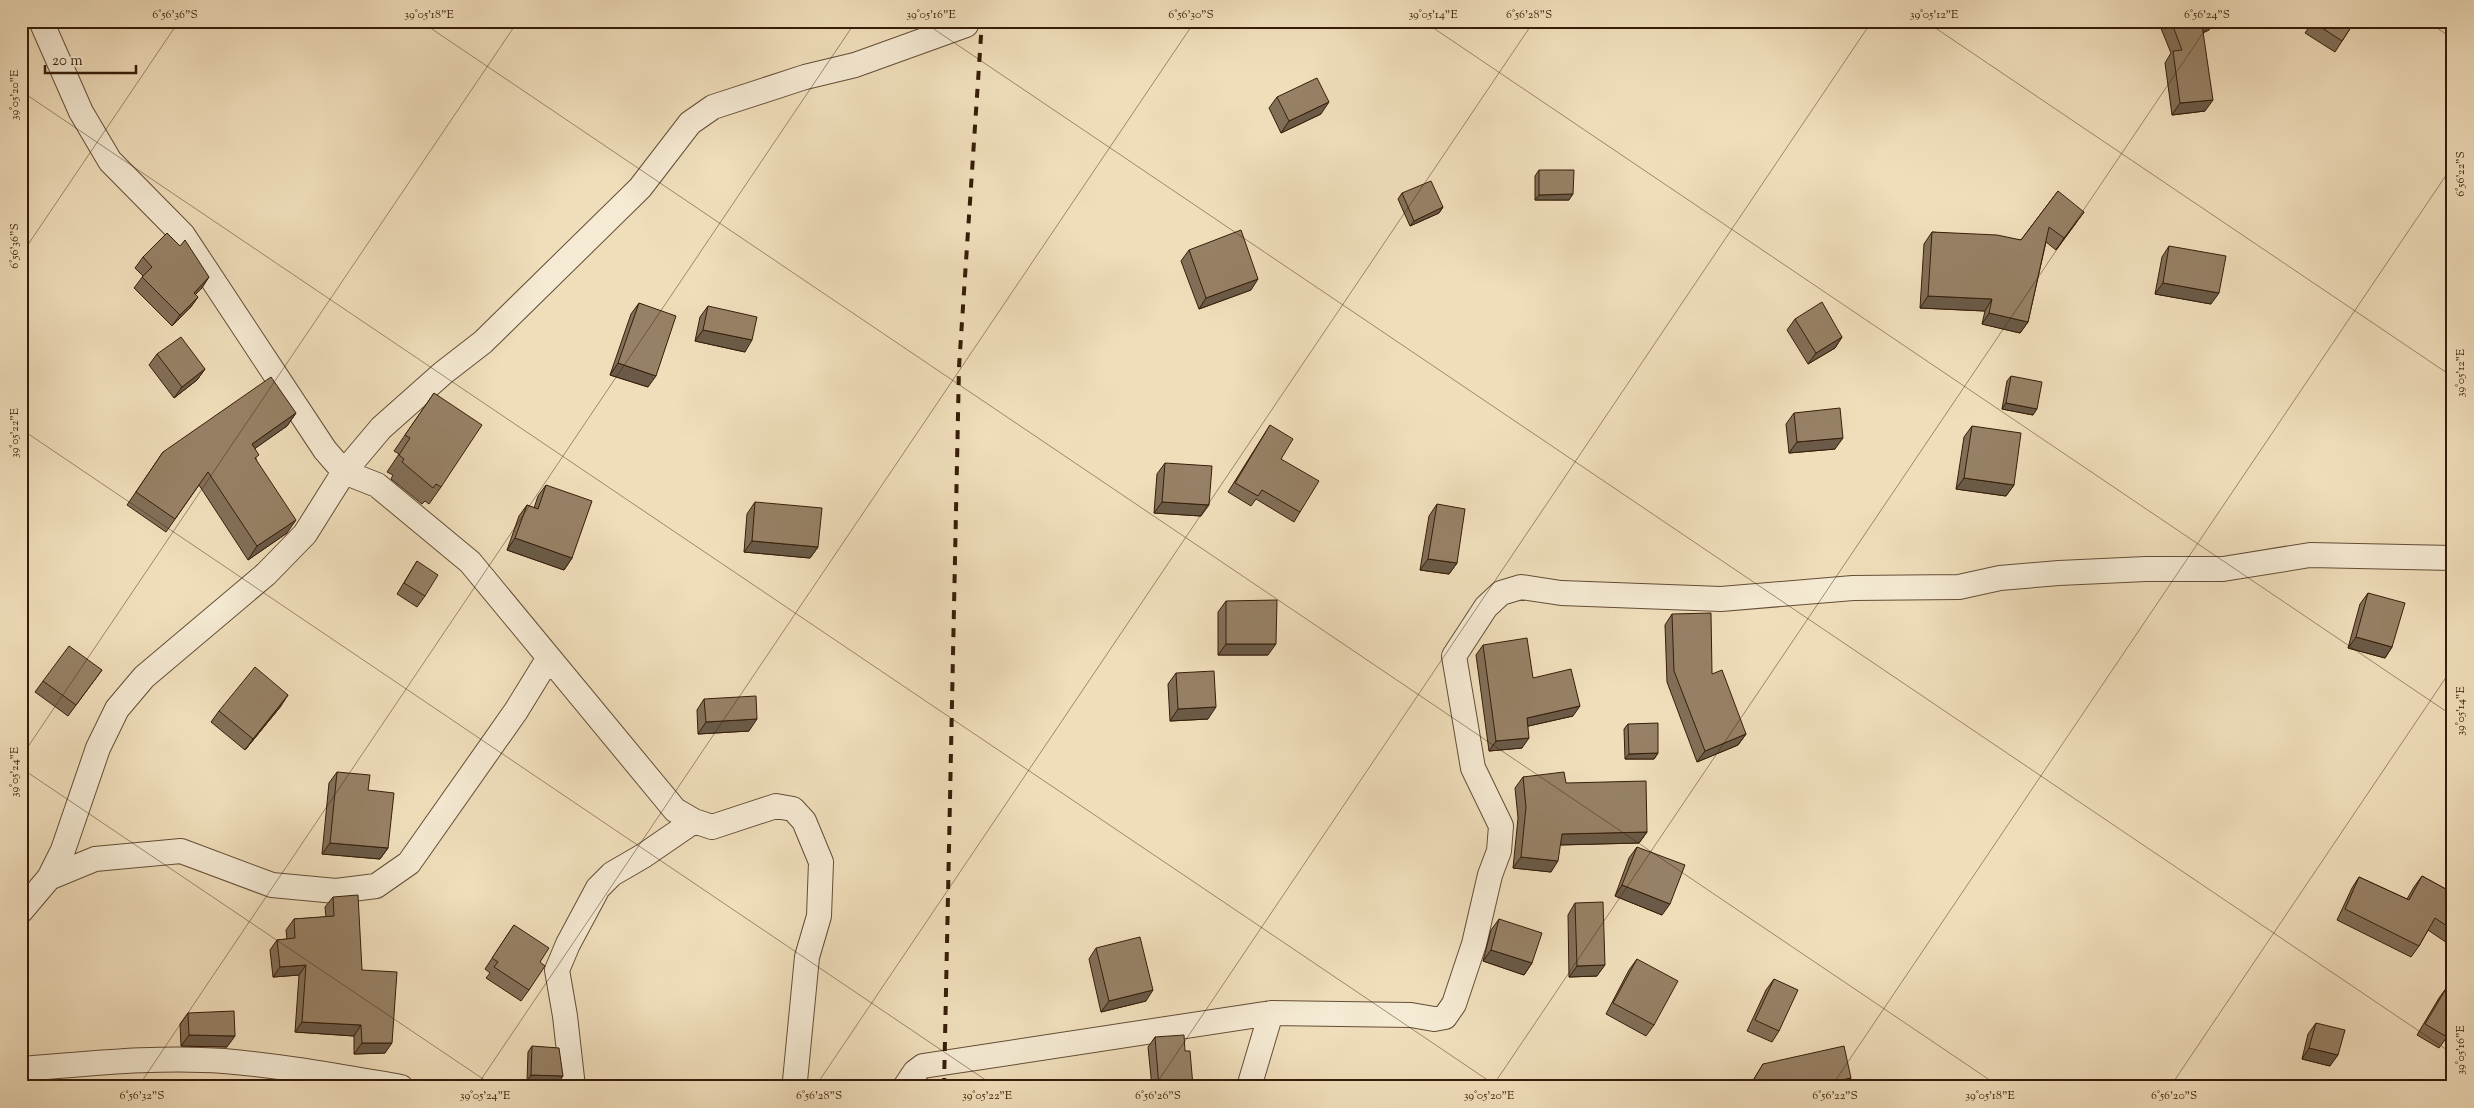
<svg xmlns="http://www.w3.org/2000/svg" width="2474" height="1108" font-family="'Sorts Mill Goudy',serif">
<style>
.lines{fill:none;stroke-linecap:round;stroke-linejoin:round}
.minor-casing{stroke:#644d36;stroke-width:26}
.minor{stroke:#f5ead3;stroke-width:24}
.rail{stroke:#361d09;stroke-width:4;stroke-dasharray:9 9;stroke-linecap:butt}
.wall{fill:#826f58;stroke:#361d09}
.shaded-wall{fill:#6a5a47;stroke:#361d09}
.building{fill:#978166;stroke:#361d09}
.ticks{fill:none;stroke:#361d09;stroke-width:1;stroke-opacity:0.45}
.neatline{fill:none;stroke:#361d09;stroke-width:2}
.ticks-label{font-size:12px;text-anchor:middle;fill:#361d09}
</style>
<rect width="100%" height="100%" fill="#f0debb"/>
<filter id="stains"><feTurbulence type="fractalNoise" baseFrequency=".004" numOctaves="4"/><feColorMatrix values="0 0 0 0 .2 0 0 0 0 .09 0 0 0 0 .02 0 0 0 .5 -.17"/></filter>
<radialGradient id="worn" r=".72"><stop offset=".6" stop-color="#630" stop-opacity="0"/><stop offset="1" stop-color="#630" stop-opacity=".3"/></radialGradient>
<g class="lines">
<defs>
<path id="minor" d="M 41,21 L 81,112 L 110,161 L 183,235 L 325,450 L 344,472 L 377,485 L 470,562 L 675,810 L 694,821 L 712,827 L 776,806 L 793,809 L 804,821 L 821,862 L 819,916 L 807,957 L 795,1081 L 797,1087
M 49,878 L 95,859 L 181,851 L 272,885 L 336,891 L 376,886 L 409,863 L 516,711 L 548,659
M 21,911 L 49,878 L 63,850 L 98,748 L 117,709 L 144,677 L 266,574 L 305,534 L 344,472 L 381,428 L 443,373 L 483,342 L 640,188 L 690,123 L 713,107 L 805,77 L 855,65 L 966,25
M 21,1069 C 88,1064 156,1056 224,1061 C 283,1066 342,1077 401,1087
M 573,1087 L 565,1016 L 557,970 L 568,944 L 598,888 L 612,874 L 643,856 L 694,821
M 905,1087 L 915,1072 L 923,1066 L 1271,1013 L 1411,1015 L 1434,1019 L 1445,1017 L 1454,1004 L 1474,944 L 1490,875 L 1499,851 L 1501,826 L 1473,768 L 1454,656 L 1486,607 L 1501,593 L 1521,587 L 1561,593 L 1721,599 L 1853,588 L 1959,587 L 2000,578 L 2059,573 L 2146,569 L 2223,569 L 2310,555 L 2453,558
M 1249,1087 L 1271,1013"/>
</defs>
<!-- minor casing -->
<use href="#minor" class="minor-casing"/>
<!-- minor -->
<use href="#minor" class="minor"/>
<!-- rail -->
<path class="rail" d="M 944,1087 L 959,367 L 982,21"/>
</g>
<!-- wall -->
<path class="wall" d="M 2158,21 L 2215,21 L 2209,30 L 2203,33 L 2205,111 L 2172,115 L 2165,63 L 2171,53 Z
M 2313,21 L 2355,21 L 2335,52 L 2305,33 Z
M 1277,97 L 1321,114 L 1281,133 L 1269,108 Z
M 1539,170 L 1569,200 L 1535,200 L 1535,176 Z
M 2058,191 L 2076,223 L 2056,250 L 2046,242 L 2028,322 L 2020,333 L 1982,324 L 1985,311 L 1920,308 L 1924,244 L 1932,232 L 2021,240 Z
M 1402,193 L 1443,207 L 1439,213 L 1410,226 L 1398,199 Z
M 2169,246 L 2211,304 L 2155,294 L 2162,257 Z
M 1189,250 L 1251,290 L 1199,309 L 1181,261 Z
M 143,257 L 202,288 L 195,295 L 198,297 L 190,308 L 172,326 L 134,288 L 143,276 L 135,268 Z
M 639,303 L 648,387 L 610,375 L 631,314 Z
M 708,306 L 745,352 L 695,341 L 700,317 Z
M 1795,319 L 1842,337 L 1835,348 L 1808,364 L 1787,330 Z
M 157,354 L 205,369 L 197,380 L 174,398 L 149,365 Z
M 2011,376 L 2033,415 L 2002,409 L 2007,381 Z
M 434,393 L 441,487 L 429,504 L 425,501 L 422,504 L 391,479 L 393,475 L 387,472 L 399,454 L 394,451 Z
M 296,413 L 287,426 L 255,448 L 256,459 L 287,533 L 248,560 L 199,485 L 166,532 L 127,505 L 163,452 Z
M 1794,413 L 1835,449 L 1789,453 L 1786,424 Z
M 1270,425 L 1281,459 L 1300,512 L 1294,522 L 1256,499 L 1251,506 L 1228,492 Z
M 1972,426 L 2014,485 L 2006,496 L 1956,489 L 1964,437 Z
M 1165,463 L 1201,516 L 1154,513 L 1157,474 Z
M 546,485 L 572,558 L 564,570 L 507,550 L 519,516 L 527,505 L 534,508 L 538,496 Z
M 755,502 L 818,547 L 810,558 L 744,552 L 747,514 Z
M 1437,504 L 1457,563 L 1449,574 L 1420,570 L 1429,516 Z
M 417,561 L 425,596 L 417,607 L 397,594 Z
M 2368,593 L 2392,647 L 2385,658 L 2348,648 L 2360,604 Z
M 1226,601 L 1268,655 L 1218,655 L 1218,612 Z
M 1672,614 L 1712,674 L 1746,734 L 1738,745 L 1697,762 L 1667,682 L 1665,625 Z
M 1483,645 L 1533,678 L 1573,716 L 1528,726 L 1522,748 L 1489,751 L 1476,655 Z
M 102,670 L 68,716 L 35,692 L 43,681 Z
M 1176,673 L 1208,719 L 1170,721 L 1168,684 Z
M 704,699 L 749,731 L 698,734 L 697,710 Z
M 281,706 L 245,750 L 211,722 L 219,711 Z
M 1628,724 L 1658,753 L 1654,759 L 1625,759 L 1624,729 Z
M 337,772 L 368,790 L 388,848 L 380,859 L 322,854 L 329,783 Z
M 1523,777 L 1566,783 L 1647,832 L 1639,843 L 1560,845 L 1551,872 L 1513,868 L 1518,818 L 1515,788 Z
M 1637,847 L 1662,915 L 1615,896 L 1629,858 Z
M 2422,876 L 2453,893 L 2453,947 L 2428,930 L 2419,946 L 2411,957 L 2337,920 L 2352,888 L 2359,877 L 2407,899 L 2414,887 Z
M 333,897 L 362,970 L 385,1053 L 354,1054 L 354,1036 L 295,1032 L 299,975 L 273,977 L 270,950 L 277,940 L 287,939 L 286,930 L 294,919 L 326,917 L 325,907 Z
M 1575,903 L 1597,976 L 1569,977 L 1568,915 Z
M 1499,919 L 1532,963 L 1524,975 L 1483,961 L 1491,930 Z
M 514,925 L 540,962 L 529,990 L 521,1001 L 486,978 L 490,973 L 485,969 Z
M 1096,948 L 1146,1001 L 1101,1012 L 1089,959 Z
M 1637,959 L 1654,1025 L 1646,1036 L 1606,1014 L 1629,970 Z
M 1774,979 L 1779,1031 L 1772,1042 L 1747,1031 L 1766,990 Z
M 2447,987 L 2447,1037 L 2439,1048 L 2417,1035 L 2439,998 Z
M 188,1013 L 227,1047 L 181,1046 L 180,1024 Z
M 2316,1023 L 2330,1066 L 2302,1059 L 2308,1034 Z
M 1155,1037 L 1185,1051 L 1193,1086 L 1192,1087 L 1152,1087 L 1148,1047 Z
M 532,1046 L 559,1082 L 527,1081 L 528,1052 Z
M 1763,1064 L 1851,1078 L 1845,1086 L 1843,1087 L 1749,1087 Z
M 314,1080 L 349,1087 L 309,1087 Z"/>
<!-- shaded-wall -->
<path class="shaded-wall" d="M 2212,21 L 2215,21 L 2209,30 L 2194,36 L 2202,25 Z
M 2213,100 L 2205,111 L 2172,115 L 2180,103 Z
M 1329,102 L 1321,114 L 1281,133 L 1289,121 Z
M 1573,194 L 1569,200 L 1535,200 L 1539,195 Z
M 1443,207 L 1439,213 L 1410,226 L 1414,221 Z
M 2084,212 L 2076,223 L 2056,250 L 2064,238 Z
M 209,277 L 202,288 L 186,304 L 194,293 Z
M 1258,279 L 1251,290 L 1199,309 L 1206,298 Z
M 2163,283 L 2219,293 L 2211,304 L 2155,294 Z
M 1928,296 L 1992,299 L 1985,311 L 1920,308 Z
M 198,297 L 190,308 L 172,326 L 180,315 Z
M 1989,313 L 2028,322 L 2020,333 L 1982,324 Z
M 703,330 L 752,340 L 745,352 L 695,341 Z
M 1842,337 L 1835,348 L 1808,364 L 1816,353 Z
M 618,363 L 656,376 L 648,387 L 610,375 Z
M 205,369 L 197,380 L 174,398 L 182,387 Z
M 2006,403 L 2037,409 L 2033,415 L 2002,409 Z
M 296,413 L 287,426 L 243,457 L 252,444 Z
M 1843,438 L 1835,449 L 1789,453 L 1797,442 Z
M 1964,478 L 2014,485 L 2006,496 L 1956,489 Z
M 1162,502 L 1209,505 L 1201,516 L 1154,513 Z
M 296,520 L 287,533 L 248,560 L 257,546 Z
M 515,538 L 572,558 L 564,570 L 507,550 Z
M 752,541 L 818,547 L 810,558 L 744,552 Z
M 1428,559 L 1457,563 L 1449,574 L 1420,570 Z
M 2356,637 L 2392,647 L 2385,658 L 2348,648 Z
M 1226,644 L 1276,644 L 1268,655 L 1218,655 Z
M 288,695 L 281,706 L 245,750 L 253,739 Z
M 1580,706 L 1573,716 L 1520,728 L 1527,718 Z
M 1216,707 L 1208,719 L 1170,721 L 1178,709 Z
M 757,719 L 749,731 L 698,734 L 706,722 Z
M 1746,734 L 1738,745 L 1697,762 L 1705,751 Z
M 1529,738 L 1522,748 L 1489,751 L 1496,741 Z
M 1658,753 L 1654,759 L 1625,759 L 1629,754 Z
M 1647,832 L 1639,843 L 1554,845 L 1562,834 Z
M 330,843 L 388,848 L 380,859 L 322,854 Z
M 1521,857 L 1558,861 L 1551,872 L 1513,868 Z
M 1622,885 L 1670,904 L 1662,915 L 1615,896 Z
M 1491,950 L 1532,963 L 1524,975 L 1483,961 Z
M 306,965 L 299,975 L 273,977 L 280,967 Z
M 1605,965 L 1597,976 L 1569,977 L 1577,966 Z
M 1153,990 L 1146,1001 L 1101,1012 L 1109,1001 Z
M 302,1022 L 361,1025 L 354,1036 L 295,1032 Z
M 189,1035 L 235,1036 L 227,1047 L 181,1046 Z
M 362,1043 L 392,1043 L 385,1053 L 354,1054 Z
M 2309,1048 L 2338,1055 L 2330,1066 L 2302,1059 Z
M 531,1075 L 563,1076 L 559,1082 L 527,1081 Z
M 1851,1078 L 1845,1086 L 1825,1087 L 1828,1083 Z"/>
<!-- building -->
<path class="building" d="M 2171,21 L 2212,21 L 2202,25 L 2213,100 L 2180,103 L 2173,51 L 2182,50 Z
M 2314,21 L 2355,21 L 2342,41 L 2313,22 Z
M 1317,78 L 1329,102 L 1289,121 L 1277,97 Z
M 1539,170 L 1574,170 L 1573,194 L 1539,195 Z
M 1431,181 L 1443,207 L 1414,221 L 1402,193 Z
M 2058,191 L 2084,212 L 2064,238 L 2049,227 L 2028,322 L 1989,313 L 1992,299 L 1928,296 L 1932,232 L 1997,235 L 2021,240 Z
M 1241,230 L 1258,279 L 1206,298 L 1189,250 Z
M 167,233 L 180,246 L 185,240 L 209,277 L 194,293 L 198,297 L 180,315 L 142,277 L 152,267 L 143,257 Z
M 2169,246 L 2226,256 L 2219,293 L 2163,283 Z
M 1822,302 L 1842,337 L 1816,353 L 1795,319 Z
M 639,303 L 676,316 L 656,376 L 618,363 Z
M 708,306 L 757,317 L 752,340 L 703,330 Z
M 181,337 L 205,369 L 182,387 L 157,354 Z
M 2011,376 L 2042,382 L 2037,409 L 2006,403 Z
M 271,377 L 296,413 L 252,444 L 259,455 L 255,458 L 296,520 L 257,546 L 208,472 L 175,519 L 136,492 L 163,452 Z
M 434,393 L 482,425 L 441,487 L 436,484 L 433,488 L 402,462 L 404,459 L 399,455 L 410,438 L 405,435 Z
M 1840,408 L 1843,438 L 1797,442 L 1794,413 Z
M 1270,425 L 1293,439 L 1281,459 L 1319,481 L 1300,512 L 1262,490 L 1258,496 L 1235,483 Z
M 1972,426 L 2021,433 L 2014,485 L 1964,478 Z
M 1165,463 L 1212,466 L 1209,505 L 1162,502 Z
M 546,485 L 592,501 L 572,558 L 515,538 L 527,505 L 538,509 Z
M 755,502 L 822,508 L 818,547 L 752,541 Z
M 1437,504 L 1465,509 L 1457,563 L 1428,559 Z
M 417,561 L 438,575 L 425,596 L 404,583 Z
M 2368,593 L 2405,603 L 2392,647 L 2356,637 Z
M 1277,600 L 1276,644 L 1226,644 L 1226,601 Z
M 1711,613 L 1712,674 L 1722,670 L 1746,734 L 1705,751 L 1674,671 L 1672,614 Z
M 1527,638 L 1533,678 L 1571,669 L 1580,706 L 1527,718 L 1529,738 L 1496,741 L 1483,645 Z
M 69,646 L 102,670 L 76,705 L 43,681 Z
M 255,667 L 288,695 L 253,739 L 219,711 Z
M 1214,671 L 1216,707 L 1178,709 L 1176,673 Z
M 756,696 L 757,719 L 706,722 L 704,699 Z
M 1658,723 L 1658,753 L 1629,754 L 1628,724 Z
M 337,772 L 370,775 L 368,790 L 394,793 L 388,848 L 330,843 Z
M 1564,772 L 1566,783 L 1646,781 L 1647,832 L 1562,834 L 1558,861 L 1521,857 L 1526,807 L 1523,777 Z
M 1637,847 L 1685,865 L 1670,904 L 1622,885 Z
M 2422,876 L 2453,893 L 2453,930 L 2435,918 L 2419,946 L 2345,909 L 2359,877 L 2409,900 Z
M 358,895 L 362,970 L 397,972 L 392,1043 L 362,1043 L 361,1025 L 302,1022 L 306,965 L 280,967 L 277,940 L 295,938 L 294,919 L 334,916 L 333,897 Z
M 1603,902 L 1605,965 L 1577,966 L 1575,903 Z
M 1499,919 L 1542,933 L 1532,963 L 1491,950 Z
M 514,925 L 549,948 L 540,962 L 545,966 L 529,990 L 494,967 L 498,962 L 492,958 Z
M 1140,937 L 1153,990 L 1109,1001 L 1096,948 Z
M 1637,959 L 1678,981 L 1654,1025 L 1613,1003 Z
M 1774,979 L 1798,990 L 1779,1031 L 1755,1020 Z
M 2447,987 L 2453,991 L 2453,1027 L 2447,1037 L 2425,1024 Z
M 234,1011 L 235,1036 L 189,1035 L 188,1013 Z
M 2316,1023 L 2345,1030 L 2338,1055 L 2309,1048 Z
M 1184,1035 L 1185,1051 L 1190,1051 L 1193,1086 L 1181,1087 L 1159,1087 L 1155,1037 Z
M 532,1046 L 559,1048 L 563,1076 L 531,1075 Z
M 1844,1046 L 1851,1078 L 1828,1083 L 1828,1087 L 1756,1087 L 1751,1084 L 1763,1064 Z
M 314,1080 L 350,1084 L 349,1087 L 313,1087 Z"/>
<!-- ticks -->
<path class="ticks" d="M 420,21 L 2000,1087M 922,21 L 2453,1054M 1423,21 L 2453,716M 1925,21 L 2453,377M 2427,21 L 2453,39M 21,91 L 1498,1087M 21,255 L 179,21M 21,429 L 996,1087M 21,757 L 518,21M 21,768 L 495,1087M 138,1087 L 856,21M 476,1087 L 1195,21M 815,1087 L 1534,21M 1154,1087 L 1872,21M 1492,1087 L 2211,21M 1831,1087 L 2453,165M 2170,1087 L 2453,667"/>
<!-- margin -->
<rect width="2474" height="1108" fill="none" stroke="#f0debb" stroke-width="55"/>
<!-- scale -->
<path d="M45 65v8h91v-8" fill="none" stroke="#361d09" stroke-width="2.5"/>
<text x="52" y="65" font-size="15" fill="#361d09" stroke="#f5ead3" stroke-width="4" paint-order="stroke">20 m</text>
<rect x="28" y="28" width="2418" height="1052" class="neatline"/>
<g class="ticks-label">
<text x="175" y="18">6°56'36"S</text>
<text x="429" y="18">39°05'18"E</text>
<text x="931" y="18">39°05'16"E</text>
<text x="1191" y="18">6°56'30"S</text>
<text x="1433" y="18">39°05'14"E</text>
<text x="1529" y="18">6°56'28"S</text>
<text x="1934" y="18">39°05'12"E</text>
<text x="2207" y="18">6°56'24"S</text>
<text transform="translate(14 95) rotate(-90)" y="4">39°05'20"E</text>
<text transform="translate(2460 174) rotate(-90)" y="4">6°56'22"S</text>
<text transform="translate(14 246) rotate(-90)" y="4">6°56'36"S</text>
<text transform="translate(2460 373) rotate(-90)" y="4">39°05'12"E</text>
<text transform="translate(14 433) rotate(-90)" y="4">39°05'22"E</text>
<text transform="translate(2460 711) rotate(-90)" y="4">39°05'14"E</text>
<text transform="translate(14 772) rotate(-90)" y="4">39°05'24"E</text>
<text transform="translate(2460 1050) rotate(-90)" y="4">39°05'16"E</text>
<text x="142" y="1099">6°56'32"S</text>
<text x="485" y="1099">39°05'24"E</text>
<text x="819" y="1099">6°56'28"S</text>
<text x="987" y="1099">39°05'22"E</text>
<text x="1158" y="1099">6°56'26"S</text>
<text x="1489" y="1099">39°05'20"E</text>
<text x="1835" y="1099">6°56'22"S</text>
<text x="1990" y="1099">39°05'18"E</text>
<text x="2174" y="1099">6°56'20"S</text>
</g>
<rect width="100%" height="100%" filter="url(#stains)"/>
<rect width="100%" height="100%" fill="url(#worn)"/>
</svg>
